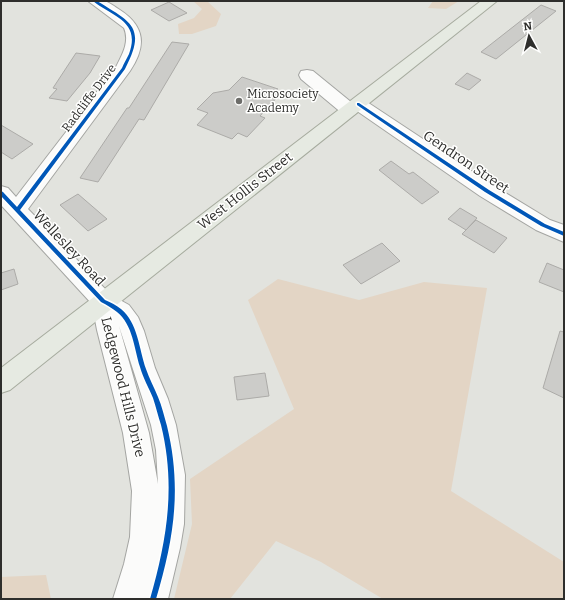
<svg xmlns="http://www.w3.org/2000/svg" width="565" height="600" font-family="Bitter,serif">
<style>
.green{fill:#e3d5c5}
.building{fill:#ccccc9;stroke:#acaba8}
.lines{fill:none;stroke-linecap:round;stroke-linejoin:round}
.minor-casing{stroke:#a4a5a2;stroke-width:2}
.major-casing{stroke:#a6ab9e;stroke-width:2}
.minor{fill:#fbfbfa;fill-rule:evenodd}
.major{fill:#e6eae2;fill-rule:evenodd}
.cycleway-casing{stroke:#fffffe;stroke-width:3}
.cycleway{fill:#0057b8;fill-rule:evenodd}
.poi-dot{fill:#6d6d6a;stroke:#fffffe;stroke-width:1.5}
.labels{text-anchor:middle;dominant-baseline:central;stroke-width:3;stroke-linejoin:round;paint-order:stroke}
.far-poi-label{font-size:12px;fill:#2e2e2c;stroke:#fffffe;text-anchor:start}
.far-street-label{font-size:12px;fill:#2e2e2c;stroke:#fffffe}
.street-label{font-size:14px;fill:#2e2e2c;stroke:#fffffe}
</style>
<rect width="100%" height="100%" fill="#e2e3de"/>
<!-- green -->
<path class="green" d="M 193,1 L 207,1 L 221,14 L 216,26 L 192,34 L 179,34 L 178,24 L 194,18 L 202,9 Z
M 433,1 L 459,1 L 446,9 L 428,8 Z
M 278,279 L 359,300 L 424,282 L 487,288 L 451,491 L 564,562 L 564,599 L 383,599 L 321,562 L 276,541 L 230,599 L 174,599 L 192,524 L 190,479 L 294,409 L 248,300 Z
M 46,575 L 51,599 L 1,599 L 1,577 Z"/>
<!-- building -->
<path class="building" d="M 169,2 L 187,13 L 169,21 L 151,10 Z
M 541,5 L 556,11 L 496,59 L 481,52 Z
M 172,42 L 189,44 L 144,120 L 139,119 L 98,182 L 80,178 L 127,108 L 129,108 Z
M 76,53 L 100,56 L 90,73 L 67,101 L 49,98 L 57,89 L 53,88 Z
M 467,73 L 481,80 L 469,90 L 455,84 Z
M 242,77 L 278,89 L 275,91 L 281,93 L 260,116 L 265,118 L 247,137 L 238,133 L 232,139 L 197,125 L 208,113 L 197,109 L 213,93 L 229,90 Z
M 1,125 L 33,144 L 12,159 L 1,152 Z
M 391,161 L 409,174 L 413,172 L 439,192 L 422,204 L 379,170 Z
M 78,194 L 107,219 L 88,231 L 60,205 Z
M 460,208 L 477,218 L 466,230 L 448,219 Z
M 476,220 L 507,238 L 494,253 L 462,234 Z
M 382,243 L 400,261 L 361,284 L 343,265 Z
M 547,263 L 564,270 L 564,292 L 539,282 Z
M 14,269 L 18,284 L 1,290 L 1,273 Z
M 560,331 L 564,332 L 564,398 L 543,388 Z
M 265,373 L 269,396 L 237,400 L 234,377 Z"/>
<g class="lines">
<defs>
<path id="minor" d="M 88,1 C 93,1 99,0 104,1 C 109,2 115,7 120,10 C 146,27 146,47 130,71 L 28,209 L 111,295 L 129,305 L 138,317 L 144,331 L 155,368 L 168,399 L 176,425 L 185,475 L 184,524 L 180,548 L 168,599 L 113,599 L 124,564 L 130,537 L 132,491 L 123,433 L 97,330 L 92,304 L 1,205 L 1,186 L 8,188 L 16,197 L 116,67 C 122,55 130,42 124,28 ZM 119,326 L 151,425 L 156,450 L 158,484 L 149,433 Z
M 307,70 L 313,71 L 351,102 L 358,99 L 364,100 L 494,186 L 550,220 L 564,225 L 564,242 L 536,230 L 480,196 L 357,111 L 355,114 L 349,116 L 343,114 L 301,79 L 299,75 L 301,71 Z"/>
<path id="major" d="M 481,1 L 497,1 L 10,390 L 1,393 L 1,368 Z"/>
</defs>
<!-- minor casing -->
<use href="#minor" class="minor-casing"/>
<!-- major casing -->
<use href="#major" class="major-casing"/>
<!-- minor -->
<use href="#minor" class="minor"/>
<!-- major -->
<use href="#major" class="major"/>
<defs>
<path id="cycleway" d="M 93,1 L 97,1 C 131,22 147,27 125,69 L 20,210 L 105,300 C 110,302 116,305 121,309 C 138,323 139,349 146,369 C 149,378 154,387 158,397 C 162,406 164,416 167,426 C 182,488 174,539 156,599 L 150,599 C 167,540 176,486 161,425 C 158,416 156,407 153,398 C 149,388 143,378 140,367 C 134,348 133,325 117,312 C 112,308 107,305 101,302 L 1,196 L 1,191 L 3,192 L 17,207 L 122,68 C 124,63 127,58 129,54 C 141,21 113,17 93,1 Z
M 357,103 L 359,103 L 489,190 L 545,224 L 564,232 L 564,236 L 541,226 L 485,192 L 357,105 Z"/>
</defs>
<!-- cycleway casing -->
<use href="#cycleway" class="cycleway-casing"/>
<!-- cycleway -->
<use href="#cycleway" class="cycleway"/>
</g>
<!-- markers -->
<circle class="poi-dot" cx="239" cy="101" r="4"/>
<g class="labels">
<!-- far-poi labels -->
<g class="far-poi-label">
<text x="247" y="94">Microsociety<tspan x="247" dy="14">Academy</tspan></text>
</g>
<!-- far-street labels -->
<g class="far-street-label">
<text transform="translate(89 98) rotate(-53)">Radcliffe Drive</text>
</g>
<!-- street labels -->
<g class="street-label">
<text transform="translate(466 162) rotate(34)">Gendron Street</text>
<text transform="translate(245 191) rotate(-38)">West Hollis Street</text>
<text transform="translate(69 248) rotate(47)">Wellesley Road</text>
<text transform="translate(123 387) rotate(76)">Ledgewood Hills Drive</text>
</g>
</g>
<!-- border -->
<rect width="565" height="600" fill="none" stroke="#2e2e2c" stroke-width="4"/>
<!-- north arrow -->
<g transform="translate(529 36) rotate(353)" stroke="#fffffe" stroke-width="3" paint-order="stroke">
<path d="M0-3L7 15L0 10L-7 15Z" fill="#2e2e2c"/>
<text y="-6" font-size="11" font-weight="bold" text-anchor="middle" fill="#2e2e2c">N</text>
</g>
</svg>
